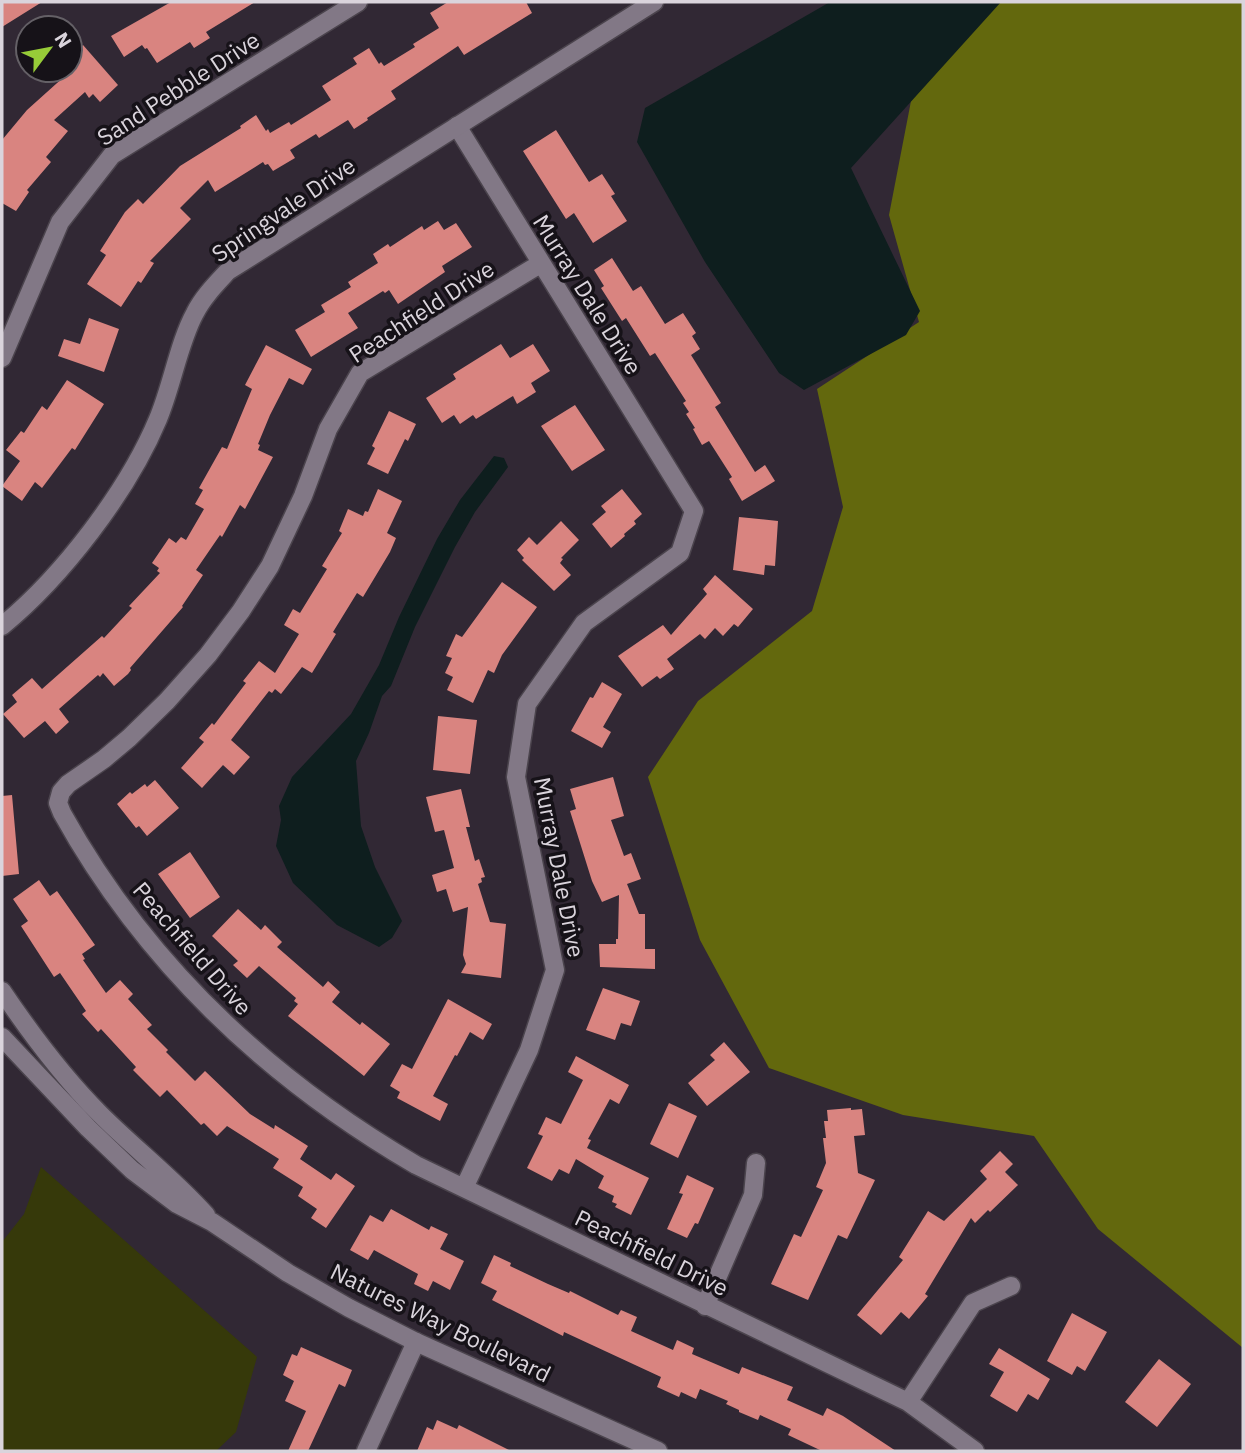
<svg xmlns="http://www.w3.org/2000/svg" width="1245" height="1453" font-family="'IBM Plex Sans',sans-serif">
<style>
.green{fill:#36390a}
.forest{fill:#63680d}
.water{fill:#0e1e1e}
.building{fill:#d98480}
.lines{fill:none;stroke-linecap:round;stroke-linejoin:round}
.street-casing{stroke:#4b444d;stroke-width:21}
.secondary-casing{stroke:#4b444d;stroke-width:21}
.street{stroke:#827886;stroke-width:18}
.secondary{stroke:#827886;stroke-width:18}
.labels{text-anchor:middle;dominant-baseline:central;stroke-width:7;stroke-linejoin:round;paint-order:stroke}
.street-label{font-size:23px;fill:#dad4dc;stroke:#161218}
</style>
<rect width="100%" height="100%" fill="#312834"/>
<!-- green -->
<path class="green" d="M 41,1167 L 257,1357 L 236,1432 L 216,1451 L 2,1451 L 2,1242 L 24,1214 Z"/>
<!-- forest -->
<path class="forest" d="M 984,2 L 1243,2 L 1243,1348 L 1098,1229 L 1034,1136 L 903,1115 L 769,1068 L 700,940 L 648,777 L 698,701 L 812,611 L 843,507 L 817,389 L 919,322 L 889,215 L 911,101 Z"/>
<!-- water -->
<path class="water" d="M 830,2 L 1001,2 L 851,168 L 920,311 L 906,335 L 804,390 L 779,373 L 705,262 L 637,142 L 645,108 Z
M 494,456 L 504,458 L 508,467 L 475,512 L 455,547 L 415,627 L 391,686 L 382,696 L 369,733 L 356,761 L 361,826 L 375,867 L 402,921 L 392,938 L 379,947 L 337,925 L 293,883 L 276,846 L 281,820 L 279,806 L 292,777 L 351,714 L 379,665 L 399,617 L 437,539 L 460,500 Z"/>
<!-- building -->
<path class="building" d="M 2,2 L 42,2 L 2,27 Z
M 171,2 L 255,2 L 206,32 L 210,38 L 194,48 L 190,42 L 157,63 L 147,48 L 145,49 L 142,45 L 124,57 L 111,36 Z
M 448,2 L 526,2 L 532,13 L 464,55 L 458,46 L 391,91 L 396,99 L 367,118 L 368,120 L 354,129 L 348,120 L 319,138 L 316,134 L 290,150 L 295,158 L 273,171 L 268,164 L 265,165 L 263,162 L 215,192 L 208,180 L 180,208 L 191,219 L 150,261 L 154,263 L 141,283 L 138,281 L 121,307 L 87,284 L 106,255 L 100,251 L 125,212 L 138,199 L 143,204 L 180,166 L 241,128 L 240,126 L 256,115 L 266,131 L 268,129 L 270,133 L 289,122 L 291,125 L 331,100 L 322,86 L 357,64 L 353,58 L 369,48 L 379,64 L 381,62 L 384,66 L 415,47 L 413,44 L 439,28 L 430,13 Z
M 83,45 L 118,85 L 100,102 L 93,94 L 89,98 L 85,92 L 54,120 L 68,131 L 46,157 L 51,162 L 27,190 L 29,192 L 16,211 L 2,203 L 2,140 L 27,110 L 76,66 L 70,57 Z
M 556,130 L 589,182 L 602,174 L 615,194 L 611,196 L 627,221 L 593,243 L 574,213 L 566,219 L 523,151 Z
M 438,221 L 444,230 L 456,223 L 472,247 L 442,266 L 445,272 L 398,304 L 389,290 L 385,293 L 383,291 L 348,313 L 358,328 L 311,357 L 295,330 L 325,312 L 321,305 L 351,287 L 348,282 L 378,263 L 373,254 L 388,244 L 390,247 L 422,226 L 424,230 Z
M 612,258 L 633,291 L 641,286 L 665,324 L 683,313 L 696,333 L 692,336 L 700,349 L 691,355 L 721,403 L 715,407 L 755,472 L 765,465 L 775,481 L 742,501 L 729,479 L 732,477 L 709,441 L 702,445 L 693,429 L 695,428 L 686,414 L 689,412 L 683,403 L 686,401 L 655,353 L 650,356 L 626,318 L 622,321 L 601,288 L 604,286 L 594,270 Z
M 89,318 L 119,329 L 104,372 L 58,356 L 64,339 L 80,344 Z
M 501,344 L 510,358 L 533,344 L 550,371 L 531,383 L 536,392 L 517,404 L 513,396 L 476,419 L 473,415 L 460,424 L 454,415 L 442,423 L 426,398 L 456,379 L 453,374 Z
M 266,345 L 312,369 L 303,385 L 289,378 L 270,415 L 258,444 L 260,445 L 258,450 L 273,457 L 245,509 L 240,505 L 222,537 L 220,535 L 196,570 L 203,575 L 182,606 L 183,607 L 130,668 L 131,670 L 128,674 L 114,686 L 103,673 L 100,677 L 98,675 L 59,709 L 69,722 L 56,734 L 45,721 L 24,738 L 3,714 L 17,702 L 12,695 L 32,678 L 42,689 L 102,636 L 104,638 L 132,608 L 129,606 L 160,573 L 157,571 L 159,568 L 152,563 L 169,538 L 176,543 L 181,537 L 186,540 L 204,509 L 195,504 L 203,490 L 199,488 L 222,447 L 227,449 L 252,389 L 245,385 Z
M 67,380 L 104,404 L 75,450 L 72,448 L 42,488 L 35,482 L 22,501 L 2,486 L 20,461 L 6,450 L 21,431 L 24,433 L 42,406 L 47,410 Z
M 575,405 L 605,450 L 572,471 L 541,426 Z
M 389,411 L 416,424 L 408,441 L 405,439 L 388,474 L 367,464 L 375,448 L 372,446 Z
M 378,489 L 402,501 L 387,533 L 396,538 L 390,552 L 363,597 L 357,593 L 333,632 L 336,634 L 312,673 L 302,667 L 281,694 L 275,689 L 272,693 L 269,691 L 231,740 L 250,757 L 234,775 L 223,765 L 202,788 L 181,768 L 204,742 L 199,738 L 212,723 L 214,725 L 246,683 L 243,681 L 259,661 L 275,673 L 299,634 L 284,625 L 293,609 L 300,613 L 327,569 L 322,566 L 342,533 L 339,531 L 348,509 L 363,516 L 365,511 L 368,512 Z
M 622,489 L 642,514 L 634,521 L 636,524 L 624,534 L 625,536 L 611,548 L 592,524 L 606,512 L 601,506 Z
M 739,517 L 778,521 L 775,566 L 765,565 L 764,575 L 733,570 Z
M 561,521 L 579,540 L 561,558 L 563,559 L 560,563 L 571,575 L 554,591 L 522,560 L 524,558 L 517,550 L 529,537 L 537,545 Z
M 715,575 L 753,609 L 738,627 L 734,624 L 723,636 L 715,628 L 705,639 L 700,634 L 667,659 L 674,669 L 660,679 L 657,676 L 642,687 L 618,656 L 663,625 L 671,635 L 707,594 L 703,589 Z
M 502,582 L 537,607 L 502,655 L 494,673 L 488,670 L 473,703 L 447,690 L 453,677 L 445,673 L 452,658 L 446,656 L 456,634 L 462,637 Z
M 602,682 L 622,694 L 603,727 L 611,732 L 602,748 L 571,731 L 590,697 L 593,698 Z
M 438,716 L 477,720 L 470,774 L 433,770 Z
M 613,777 L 624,816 L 611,820 L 624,856 L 631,853 L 641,879 L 627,884 L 639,914 L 645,914 L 645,949 L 655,949 L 655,969 L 600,967 L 599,944 L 616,944 L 616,939 L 618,939 L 619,895 L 602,902 L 592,881 L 570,811 L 576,809 L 570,789 Z
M 155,780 L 179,808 L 147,836 L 139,826 L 136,828 L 117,804 L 130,792 L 132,794 L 145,784 L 147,787 Z
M 461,789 L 470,827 L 466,827 L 475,861 L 479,859 L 485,877 L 481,878 L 482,882 L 478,884 L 490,922 L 506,924 L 501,978 L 461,973 L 466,964 L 463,955 L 468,907 L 453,912 L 446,889 L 437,892 L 432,875 L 454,868 L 444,830 L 435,832 L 426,797 Z
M 12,795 L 19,874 L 2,876 L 2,796 Z
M 190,852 L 220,897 L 190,918 L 158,874 Z
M 39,880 L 50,896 L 57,891 L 95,945 L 82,954 L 85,959 L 83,960 L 106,993 L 120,980 L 133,994 L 128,999 L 152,1025 L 147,1029 L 168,1050 L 166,1052 L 195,1081 L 205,1071 L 250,1114 L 274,1129 L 275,1125 L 308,1146 L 300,1159 L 331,1180 L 336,1173 L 355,1186 L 326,1228 L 311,1218 L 317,1209 L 298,1196 L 303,1187 L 273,1168 L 279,1159 L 227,1126 L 217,1136 L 204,1123 L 201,1125 L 167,1090 L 160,1097 L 133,1070 L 136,1067 L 101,1029 L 98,1032 L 82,1014 L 86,1011 L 60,973 L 54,977 L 21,926 L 28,921 L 13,899 Z
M 238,909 L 261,930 L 265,925 L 282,942 L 277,947 L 323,987 L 328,981 L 340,992 L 332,1002 L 360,1025 L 362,1022 L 390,1044 L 364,1076 L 288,1016 L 298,1004 L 294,1001 L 296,998 L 259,966 L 247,978 L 233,965 L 238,961 L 212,936 Z
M 603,988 L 640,1001 L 631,1026 L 621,1023 L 615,1040 L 586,1030 Z
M 448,999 L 492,1024 L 483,1040 L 470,1032 L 457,1056 L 455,1055 L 433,1096 L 448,1104 L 440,1121 L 397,1098 L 400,1092 L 390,1086 L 402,1064 L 412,1069 Z
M 724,1042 L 750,1072 L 707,1106 L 688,1083 L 715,1060 L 710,1055 Z
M 576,1056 L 629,1085 L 619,1104 L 610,1099 L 588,1139 L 591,1140 L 587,1148 L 649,1178 L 631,1215 L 615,1207 L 617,1204 L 612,1202 L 614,1196 L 598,1188 L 604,1176 L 576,1159 L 569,1174 L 559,1169 L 552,1181 L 527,1168 L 543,1136 L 538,1134 L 546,1117 L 561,1124 L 583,1080 L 568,1072 Z
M 669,1103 L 697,1116 L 678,1158 L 650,1144 Z
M 851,1108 L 851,1110 L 862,1109 L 865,1135 L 854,1136 L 858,1173 L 875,1180 L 847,1239 L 838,1235 L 808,1300 L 771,1284 L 794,1234 L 801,1237 L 823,1190 L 816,1187 L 826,1163 L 823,1138 L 826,1138 L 824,1121 L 828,1121 L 827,1110 Z
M 1000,1151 L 1013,1164 L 1005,1172 L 1018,1185 L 990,1212 L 988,1210 L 975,1223 L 971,1218 L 925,1294 L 928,1296 L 909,1319 L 901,1312 L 881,1335 L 857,1315 L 903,1260 L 899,1257 L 928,1211 L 944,1221 L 987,1179 L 980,1171 Z
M 687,1175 L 714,1188 L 698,1224 L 695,1223 L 687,1238 L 667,1229 L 683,1194 L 679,1193 Z
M 391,1209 L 429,1230 L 431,1226 L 448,1234 L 440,1249 L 464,1261 L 450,1290 L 433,1281 L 428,1291 L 414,1284 L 418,1274 L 374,1250 L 368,1260 L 350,1250 L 370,1215 L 383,1222 Z
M 494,1255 L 511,1263 L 510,1266 L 548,1284 L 569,1293 L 570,1291 L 618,1315 L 621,1310 L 637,1317 L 631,1331 L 673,1350 L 677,1340 L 694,1348 L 692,1354 L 739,1374 L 742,1367 L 793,1387 L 787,1400 L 823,1416 L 827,1408 L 843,1416 L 896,1451 L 822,1451 L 788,1435 L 791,1429 L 760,1415 L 758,1420 L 739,1412 L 739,1410 L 726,1404 L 728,1401 L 700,1389 L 696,1399 L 681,1392 L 679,1397 L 657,1387 L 661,1377 L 564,1332 L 563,1336 L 492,1300 L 497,1291 L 481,1283 Z
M 1072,1313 L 1107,1332 L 1085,1371 L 1077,1366 L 1072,1375 L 1047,1361 Z
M 301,1347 L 352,1370 L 345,1387 L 339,1384 L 308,1451 L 288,1451 L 306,1411 L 285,1401 L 294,1381 L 283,1375 L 292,1354 L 297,1356 Z
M 999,1348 L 1050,1379 L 1038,1400 L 1028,1394 L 1017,1412 L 990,1396 L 1004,1372 L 989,1364 Z
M 1159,1359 L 1191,1384 L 1157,1427 L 1125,1402 Z
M 437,1420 L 457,1429 L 459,1425 L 511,1451 L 417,1451 L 427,1427 L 433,1430 Z"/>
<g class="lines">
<defs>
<path id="street" d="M 457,126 L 694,511 L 680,553 L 584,623 L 527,704 L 516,777 L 555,970 L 529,1050 L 464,1188
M 540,264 L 360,373 L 328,429 L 303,496 L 270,566 L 241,611 L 208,655 L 167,701 L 129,738 L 104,759 L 68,784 L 61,792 L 58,803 L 62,813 C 145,963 269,1079 416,1165 L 908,1402 L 975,1451
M 2,358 L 60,222 L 112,155 L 358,2
M 705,1306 L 753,1195 L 756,1163
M 908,1402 L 973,1303 L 1011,1286
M 366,1451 L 416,1342"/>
<path id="secondary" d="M 2,626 C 62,577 128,491 158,419 C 172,386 179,342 195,313 C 203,297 216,284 228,271 L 654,2
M 2,991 C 31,1034 63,1077 100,1114 C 135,1149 174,1179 206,1215
M 2,1037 L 88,1128 L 132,1170 L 177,1204 L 212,1222 L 288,1273 L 349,1308 L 416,1342 L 658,1451"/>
</defs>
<!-- street casing -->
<use href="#street" class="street-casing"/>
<!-- secondary casing -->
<use href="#secondary" class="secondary-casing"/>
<!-- street -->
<use href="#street" class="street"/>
<!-- secondary -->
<use href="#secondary" class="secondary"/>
</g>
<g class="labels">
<!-- street labels -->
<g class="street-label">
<text transform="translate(178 88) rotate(-33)">Sand Pebble Drive</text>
<text transform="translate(283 209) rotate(-34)">Springvale Drive</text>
<text transform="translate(588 294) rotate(58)">Murray Dale Drive</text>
<text transform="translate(421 311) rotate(-33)">Peachfield Drive</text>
<text transform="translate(560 867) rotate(79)">Murray Dale Drive</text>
<text transform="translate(193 948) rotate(49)">Peachfield Drive</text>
<text transform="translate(652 1252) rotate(26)">Peachfield Drive</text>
<text transform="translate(441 1322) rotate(26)">Natures Way Boulevard</text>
</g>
</g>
<!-- border -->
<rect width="1245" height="1453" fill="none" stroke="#dad4dc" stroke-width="7"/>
<!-- north arrow -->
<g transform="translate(49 49) rotate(58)"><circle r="33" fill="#161218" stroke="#646066" stroke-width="2"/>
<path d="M0-5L12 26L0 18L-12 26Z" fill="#97cc38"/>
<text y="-10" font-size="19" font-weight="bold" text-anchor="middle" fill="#dad4dc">N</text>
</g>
</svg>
